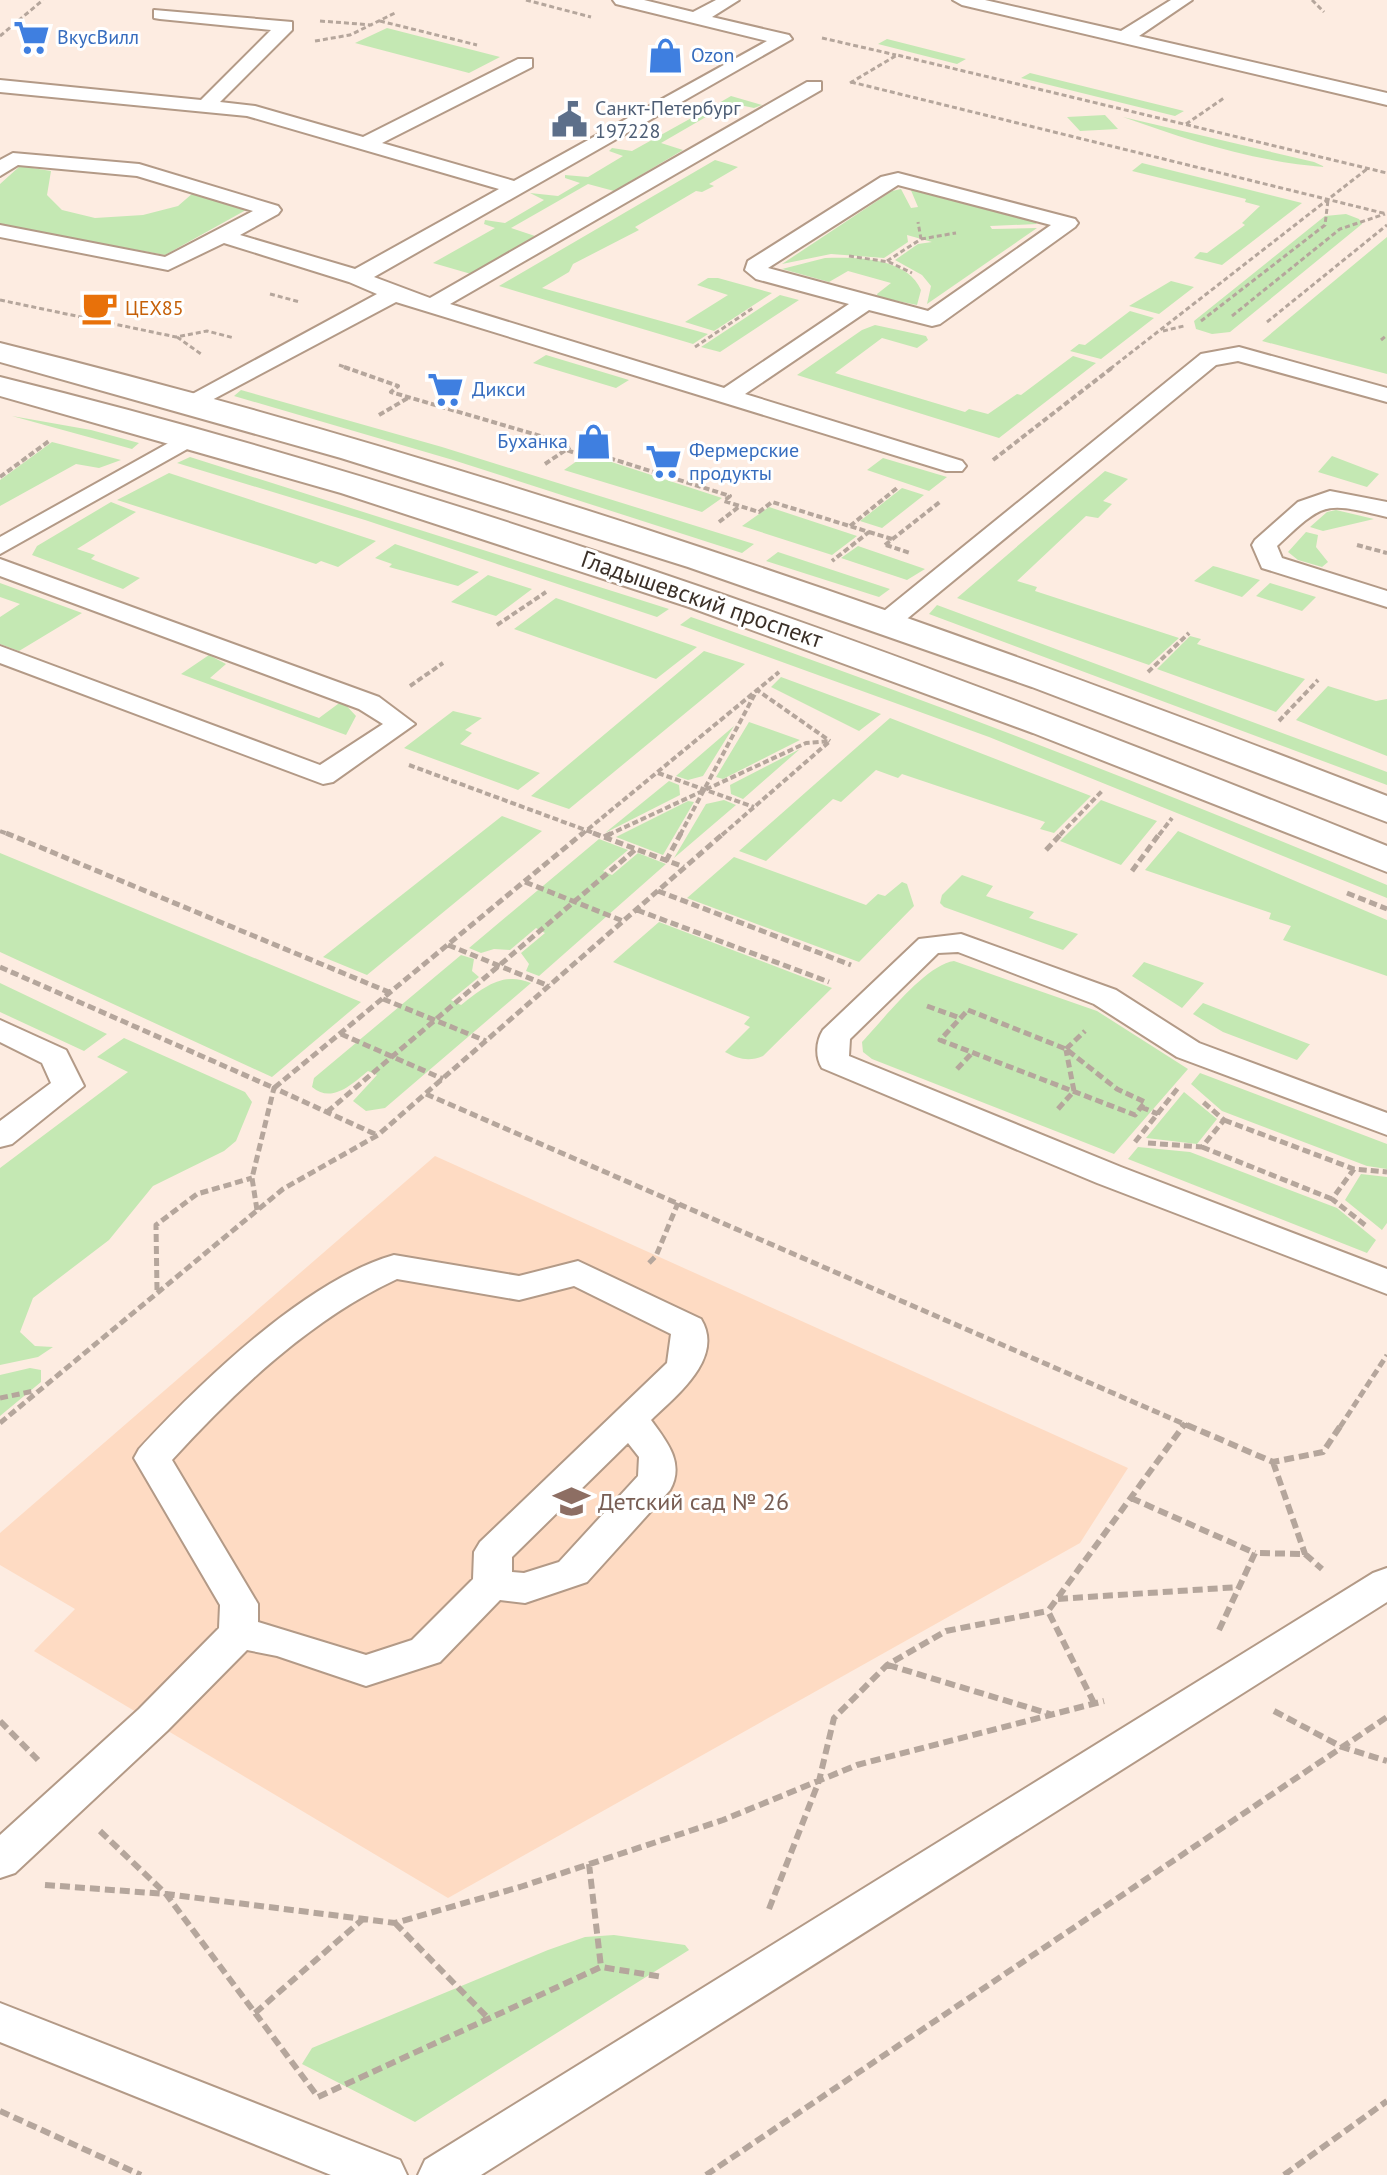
<svg xmlns="http://www.w3.org/2000/svg" width="1387" height="2175" font-family="'PT Sans',sans-serif">
<style>
.built{fill:#fedbc3}
.green{fill:#c4e8b3}
.lines{fill:none;stroke-linecap:round;stroke-linejoin:round}
.service-casing{stroke:#b39a87;stroke-width:4}
.minor-casing{stroke:#b39a87;stroke-width:4}
.path-far3{stroke:#b5a69c;stroke-width:3;stroke-dasharray:5 3;stroke-linecap:butt}
.path-far2{stroke:#b5a69c;stroke-width:4;stroke-dasharray:6 3;stroke-linecap:butt}
.path-far1{stroke:#b5a69c;stroke-width:5;stroke-dasharray:8 4;stroke-linecap:butt}
.path{stroke:#b5a69c;stroke-width:6;stroke-dasharray:10 5;stroke-linecap:butt}
.service{fill:#fff;fill-rule:evenodd}
.minor{fill:#fff;fill-rule:evenodd}
.labels{text-anchor:middle;dominant-baseline:central;stroke-width:6;stroke-linejoin:round;paint-order:stroke}
.far-shop-label{font-size:20px;fill:#366cbe;stroke:#fff;text-anchor:start}
.far-service-label{font-size:20px;fill:#4e5e75;stroke:#fff;text-anchor:start}
.far-food-label{font-size:20px;fill:#c56008;stroke:#fff;text-anchor:start}
.street-label{font-size:24px;fill:#3b3028;stroke:#fff}
.education-label{font-size:24px;fill:#785e54;stroke:#fff;text-anchor:start}
</style>
<rect width="100%" height="100%" fill="#fdece1"/>
<!-- built -->
<path class="built" d="M 435,1156 L 1128,1468 L 1080,1543 L 448,1898 L 34,1651 L 75,1609 L 0,1565 L 0,1533 Z"/>
<!-- green -->
<path class="green" d="M 387,28 L 500,57 L 469,73 L 355,43 Z
M 887,39 L 966,59 L 957,64 L 878,44 Z
M 1030,73 L 1184,111 L 1175,116 L 1021,78 Z
M 731,96 L 762,105 L 754,108 L 730,103 L 661,143 L 683,150 L 614,191 L 588,184 L 511,228 L 535,236 L 471,274 L 433,263 L 495,228 L 484,224 L 485,220 L 505,223 L 544,200 L 530,193 L 558,196 L 580,183 L 565,178 L 565,175 L 588,177 L 623,156 L 609,151 L 612,148 L 632,151 L 704,111 L 690,105 L 712,107 Z
M 1105,115 L 1118,129 L 1080,131 L 1067,117 Z
M 1123,117 L 1314,162 L 1325,167 C 1256,162 1187,140 1123,117 Z
M 715,160 L 738,167 L 709,184 L 714,186 L 702,192 L 696,191 L 635,227 L 639,230 L 573,264 L 569,272 L 542,288 L 708,334 L 693,344 L 499,286 Z
M 1142,163 L 1302,203 L 1222,265 L 1194,258 L 1200,252 L 1207,253 L 1245,225 L 1242,223 L 1260,206 L 1245,202 L 1246,199 L 1132,171 Z
M 20,166 L 51,171 L 47,195 L 62,210 L 95,218 L 143,215 L 178,206 L 193,193 L 246,210 L 165,255 L 0,225 L 0,184 Z
M 910,188 L 1029,218 L 1037,224 L 990,226 L 992,229 L 1037,228 L 927,304 L 931,286 L 922,275 L 895,260 L 918,244 L 932,242 L 907,235 L 908,242 L 884,258 L 831,254 L 782,264 L 892,191 L 901,189 L 911,208 L 918,207 Z
M 1346,214 L 1359,219 L 1362,224 L 1230,332 L 1212,334 L 1196,329 L 1194,321 L 1325,216 Z
M 1387,237 L 1387,374 L 1262,341 Z
M 825,258 C 855,257 907,257 921,290 L 917,305 L 878,297 L 877,294 L 891,283 L 848,271 L 829,282 L 782,269 Z
M 708,278 L 718,278 L 772,293 L 714,331 L 685,322 L 728,295 L 697,285 Z
M 1171,281 L 1194,287 L 1159,314 L 1129,306 Z
M 780,295 L 799,300 L 720,352 L 701,347 Z
M 1130,311 L 1154,318 L 1101,359 L 1070,351 L 1079,344 L 1085,345 Z
M 875,325 L 926,336 L 928,340 L 917,348 L 882,338 L 835,373 L 965,412 L 969,409 L 988,414 L 1017,394 L 1021,395 L 1073,356 L 1096,363 L 999,438 L 797,375 L 862,330 Z
M 546,355 L 629,380 L 616,388 L 533,363 Z
M 241,390 L 442,447 L 754,544 L 742,553 L 453,460 L 234,396 Z
M 12,416 L 91,430 L 139,443 L 132,449 Z
M 52,442 L 121,460 L 99,468 L 76,464 L 0,506 L 0,480 Z
M 587,454 L 722,498 L 702,512 L 564,470 Z
M 1332,456 L 1379,474 L 1367,487 L 1318,472 Z
M 190,457 L 669,609 L 657,617 L 365,520 L 177,463 Z
M 883,458 L 947,477 L 929,491 L 867,470 Z
M 1105,471 L 1128,479 L 1103,501 L 1112,504 L 1098,518 L 1086,516 L 1017,581 L 1037,587 L 1035,591 L 1179,638 L 1149,665 L 957,598 Z
M 169,473 L 376,541 L 338,567 L 321,561 L 316,564 L 117,500 Z
M 902,488 L 924,495 L 882,528 L 860,521 Z
M 111,502 L 136,512 L 77,549 L 95,555 L 91,559 L 140,578 L 123,589 L 32,555 L 37,546 Z
M 769,507 L 857,536 L 832,555 L 742,526 Z
M 1336,510 L 1374,519 L 1323,531 L 1310,527 L 1327,512 Z
M 1306,532 L 1318,535 L 1316,547 L 1328,562 L 1322,567 L 1298,560 L 1288,552 Z
M 395,544 L 479,572 L 458,586 L 389,567 L 392,564 L 375,558 Z
M 858,546 L 925,569 L 907,580 L 841,558 Z
M 778,552 L 890,589 L 879,597 L 766,561 Z
M 1213,566 L 1217,567 L 1260,580 L 1242,597 L 1194,581 Z
M 488,575 L 532,589 L 496,616 L 451,602 Z
M 0,583 L 82,613 L 19,651 L 0,644 L 0,617 L 20,604 L 0,597 Z
M 1270,583 L 1316,597 L 1302,611 L 1256,596 Z
M 556,598 L 697,647 L 656,679 L 514,629 Z
M 937,605 L 1358,761 L 1387,772 L 1387,785 L 929,614 Z
M 691,617 C 926,699 1158,789 1387,885 L 1387,898 L 989,737 L 680,625 Z
M 1190,636 L 1201,639 L 1197,644 L 1305,679 L 1276,712 L 1157,669 Z
M 704,651 L 745,664 L 569,809 L 531,796 Z
M 209,655 L 226,664 L 210,678 L 319,718 L 342,701 L 356,716 L 346,735 L 181,674 Z
M 781,677 L 881,714 L 859,731 L 771,687 Z
M 1328,686 L 1376,701 L 1387,699 L 1387,756 L 1296,720 Z
M 453,711 L 482,718 L 465,730 L 472,733 L 460,744 L 540,773 L 518,790 L 404,748 Z
M 890,718 L 1091,796 L 1054,833 L 1040,829 L 1045,822 L 902,774 L 898,778 L 876,770 L 841,802 L 833,799 L 766,861 L 739,851 Z
M 749,722 L 800,740 L 723,779 L 716,777 Z
M 734,726 L 703,776 L 688,780 L 676,776 Z
M 800,749 L 743,799 L 731,794 L 730,785 Z
M 669,781 L 679,785 L 680,795 L 605,833 Z
M 724,800 L 736,805 L 674,858 L 706,804 Z
M 1101,800 L 1157,821 L 1121,865 L 1060,841 Z
M 688,801 L 694,802 L 663,855 L 616,837 Z
M 502,816 L 542,831 L 367,975 L 323,957 Z
M 1178,831 L 1387,920 L 1387,976 L 1283,940 L 1291,926 L 1269,919 L 1271,913 L 1145,870 Z
M 599,839 L 628,850 L 603,871 L 612,875 L 638,853 L 666,864 L 539,976 L 526,971 L 529,964 L 521,953 L 545,933 L 536,928 L 510,950 L 494,949 L 481,953 L 469,948 Z
M 0,853 L 361,1002 L 272,1077 L 0,952 Z
M 734,857 L 866,905 L 878,894 L 885,896 L 902,882 L 907,884 L 914,906 L 859,962 L 687,898 Z
M 962,875 L 993,886 L 986,896 L 1034,912 L 1029,918 L 1078,934 L 1063,950 L 944,907 L 940,903 L 942,895 Z
M 659,922 L 832,988 L 763,1056 C 749,1062 738,1059 725,1052 L 750,1027 L 744,1024 L 750,1017 L 613,962 Z
M 461,955 L 474,959 L 472,971 L 479,977 L 451,1000 L 461,1005 C 483,988 502,971 531,983 L 385,1108 L 366,1111 L 353,1101 L 377,1075 L 368,1071 C 352,1084 332,1104 312,1087 L 314,1078 Z
M 954,961 L 1097,1011 L 1188,1069 L 1114,1154 L 872,1059 L 863,1052 L 862,1042 C 883,1020 925,965 954,961 Z
M 1144,962 L 1204,983 L 1182,1008 L 1132,976 Z
M 0,983 L 107,1034 L 84,1051 L 0,1012 Z
M 1203,1003 L 1309,1044 L 1310,1044 L 1297,1060 L 1223,1032 L 1193,1014 Z
M 124,1038 L 245,1092 L 252,1102 L 236,1141 L 224,1151 L 153,1186 L 109,1240 L 33,1298 L 20,1332 L 35,1346 L 53,1347 L 38,1357 L 0,1365 L 0,1168 L 128,1072 L 97,1057 Z
M 1200,1073 L 1387,1144 L 1387,1169 L 1367,1166 L 1222,1111 L 1191,1084 Z
M 1184,1092 L 1217,1119 L 1197,1144 L 1146,1138 Z
M 1138,1147 L 1190,1152 L 1337,1208 L 1376,1240 L 1367,1253 L 1128,1159 Z
M 1361,1174 L 1387,1177 L 1387,1223 L 1382,1230 L 1345,1200 Z
M 30,1368 L 41,1370 L 41,1382 L 0,1416 L 0,1375 Z
M 614,1935 L 685,1945 L 689,1950 L 415,2122 L 302,2064 L 312,2048 L 548,1950 L 585,1937 Z"/>
<g class="lines">
<defs>
<path id="service" d="M 613,0 L 644,0 L 693,12 L 716,0 L 739,0 L 712,17 L 789,35 L 792,39 L 374,277 L 430,298 L 807,82 L 821,82 L 821,90 L 450,304 L 724,388 L 849,304 L 756,279 L 745,270 L 748,261 L 881,177 L 898,173 L 1075,219 L 1078,223 L 1075,227 L 940,324 L 932,326 L 869,310 L 745,394 L 962,461 L 966,466 L 962,471 L 946,471 L 396,302 L 193,410 L 185,408 L 181,403 L 185,398 L 377,294 L 349,282 L 224,243 L 168,270 L 0,237 L 0,225 L 165,257 L 253,211 L 137,176 L 18,165 L 0,176 L 0,160 L 13,153 L 139,164 L 278,206 L 281,210 L 278,214 L 240,235 L 355,269 L 499,189 L 247,116 L 0,92 L 0,80 L 201,100 L 271,30 L 160,19 L 154,18 L 154,10 L 292,22 L 292,30 L 220,102 L 255,106 L 363,137 L 518,59 L 532,59 L 532,67 L 382,143 L 514,181 L 767,41 L 616,4 ZM 898,185 L 1051,225 L 928,311 L 768,268 Z
M 953,0 L 985,0 L 1121,31 L 1171,0 L 1192,0 L 1139,36 L 1387,93 L 1387,105 L 962,5 Z
M 1239,347 L 1387,388 L 1387,402 L 1238,361 L 1216,365 L 897,627 L 879,627 L 875,621 L 879,615 L 1201,354 Z
M 190,431 L 198,433 L 202,438 L 198,443 L 0,554 L 0,537 Z
M 1330,491 L 1387,502 L 1387,517 C 1324,502 1325,501 1277,546 L 1282,558 L 1387,591 L 1387,607 L 1262,568 L 1252,545 L 1255,540 L 1298,502 Z
M 0,559 L 379,697 L 415,724 L 333,782 L 323,784 L 0,663 L 0,646 L 320,765 L 383,724 L 359,709 L 0,576 Z
M 961,934 L 1116,990 L 1199,1043 L 1387,1113 L 1387,1135 L 1177,1057 L 1094,1004 L 958,952 L 938,953 L 850,1039 L 849,1056 L 1121,1167 L 1387,1269 L 1387,1294 L 1097,1183 L 822,1068 C 815,1057 816,1041 823,1030 L 919,939 Z
M 0,1020 L 66,1050 L 84,1086 L 12,1144 L 0,1147 L 0,1121 L 51,1083 L 42,1063 L 0,1042 Z
M 394,1255 L 519,1276 L 578,1261 L 701,1319 C 725,1358 676,1396 651,1420 C 667,1442 685,1463 670,1490 L 587,1582 L 525,1603 L 500,1600 L 440,1662 L 366,1686 L 277,1656 L 247,1650 L 167,1731 L 15,1873 L 0,1878 L 0,1835 L 139,1709 L 219,1628 L 220,1605 L 134,1458 L 139,1449 C 201,1382 306,1280 394,1255 ZM 397,1279 L 519,1300 L 574,1286 L 671,1334 L 667,1363 L 480,1542 L 474,1552 L 473,1579 L 412,1640 L 366,1655 L 258,1622 L 258,1604 L 172,1460 C 236,1390 311,1319 397,1279 ZM 628,1443 L 639,1457 L 638,1476 L 559,1562 L 524,1573 L 512,1572 L 512,1557 Z
M 1387,1568 L 1387,1602 L 481,2175 L 418,2175 L 425,2160 L 1373,1573 Z
M 0,2003 L 400,2160 L 407,2175 L 331,2175 L 0,2042 Z"/>
<path id="minor" d="M 0,343 C 472,460 934,620 1387,796 L 1387,822 L 1032,687 L 688,567 L 341,458 L 0,362 Z
M 0,377 C 474,494 934,664 1387,846 L 1387,872 L 1033,733 L 689,607 L 341,493 L 0,396 Z"/>
</defs>
<!-- service casing -->
<use href="#service" class="service-casing"/>
<!-- minor casing -->
<use href="#minor" class="minor-casing"/>
<!-- path-far3 -->
<path class="path-far3" d="M 526,0 L 591,17
M 1312,0 L 1324,12
M 320,21 L 372,25
M 380,21 L 477,45
M 0,36 L 43,0
M 822,38 L 896,55
M 315,41 L 350,35 L 395,13
M 851,82 L 1387,214
M 850,83 L 897,55 L 1387,173
M 1186,124 L 1224,98
M 921,239 L 956,233
M 849,256 L 889,262 L 912,273
M 887,261 L 921,239 L 918,222
M 270,294 L 300,302
M 0,300 L 176,337 L 207,331 L 234,338
M 1232,316 L 1340,229 L 1385,214
M 1201,321 L 1325,225 L 1328,200
M 1267,322 L 1387,225
M 1163,331 L 1184,326
M 177,337 L 201,354
M 1381,340 L 1387,335
M 695,347 L 753,308
M 339,365 L 350,369
M 1110,369 L 1367,169"/>
<!-- path-far2 -->
<path class="path-far2" d="M 344,367 L 398,386 L 391,392 L 554,440 L 550,445 L 582,455 L 587,451 L 730,496 L 724,501 L 759,512 L 772,502 L 869,532 L 832,561
M 379,415 L 408,398
M 993,460 L 1113,367
M 545,464 L 570,447
M 0,477 L 49,441
M 719,522 L 740,506
M 850,526 L 897,488
M 869,532 L 892,539
M 885,545 L 941,501
M 886,545 L 910,553
M 1357,545 L 1387,553
M 497,625 L 546,592
M 1148,672 L 1189,633
M 410,686 L 443,663
M 1279,721 L 1318,680
M 409,765 L 599,835
M 658,773 L 754,807
M 0,831 L 10,835
M 581,835 L 779,672
M 608,835 L 806,743 L 829,741
M 680,835 L 757,690 L 830,741
M 722,835 L 830,741
M 1060,835 L 1102,791
M 1159,835 L 1172,818"/>
<!-- path-far1 -->
<path class="path-far1" d="M 6,833 L 391,993
M 593,833 L 684,867
M 604,837 L 612,833
M 1046,850 L 1062,833
M 666,861 L 681,833
M 1132,871 L 1160,833
M 525,882 L 623,921
M 658,891 L 851,965
M 1347,893 L 1387,909
M 637,910 L 829,982
M 448,945 L 549,986
M 0,967 L 274,1088 L 583,833
M 383,999 L 486,1041
M 927,1006 L 960,1018
M 968,1010 L 1066,1049 L 1117,1089 L 1145,1102 L 1135,1115 L 940,1040 Z
M 341,1034 L 443,1079
M 1066,1049 L 1085,1031
M 957,1069 L 973,1052
M 426,1094 L 1191,1427
M 1141,1107 L 1158,1114
M 1058,1109 L 1074,1091 L 1066,1050
M 327,1112 L 636,849
M 1224,1120 L 1354,1169
M 1135,1142 L 1178,1088
M 1148,1143 L 1202,1147 L 1224,1120 L 1202,1101
M 1202,1147 L 1332,1199
M 257,1210 L 252,1178 L 274,1088 L 377,1135
M 1365,1225 L 1332,1199 L 1354,1169 L 1387,1172
M 649,1263 L 656,1256 L 678,1203
M 157,1290 L 156,1225 L 197,1194 L 252,1178
M 0,1398 L 34,1391
M 0,1423 L 283,1189 L 378,1135 L 724,833
M 1182,1427 L 1185,1423
M 1340,1427 L 1387,1355"/>
<!-- path -->
<path class="path" d="M 1187,1425 L 1273,1462 L 1323,1452 L 1341,1425
M 1273,1462 L 1305,1554
M 1131,1498 L 1255,1553
M 1058,1599 L 1239,1587
M 1219,1630 L 1255,1553 L 1305,1554 L 1322,1569
M 888,1665 L 1050,1714
M 1094,1703 L 1048,1611 L 1184,1425
M 1274,1711 L 1342,1747 L 1387,1761
M 0,1721 L 38,1760
M 100,1831 L 166,1894 L 395,1923 L 520,1887 L 723,1820 L 857,1765 L 1104,1701
M 589,1864 L 601,1967
M 45,1885 L 166,1894 L 318,2097 L 601,1967 L 663,1977
M 769,1909 L 819,1781 L 834,1718 L 887,1665 L 946,1631 L 1048,1611
M 395,1923 L 488,2018
M 255,2013 L 363,1919
M 0,2111 L 141,2175
M 706,2175 L 1387,1717
M 1284,2175 L 1387,2101"/>
<!-- service -->
<use href="#service" class="service"/>
<!-- minor -->
<use href="#minor" class="minor"/>
</g>
<!-- icons -->
<defs>
<symbol id="supermarket-bare" viewBox="-9 -9 18 18"><path d="M-6-5.5h2.5l.6 2H6L4.5 2H-2.5L-4.4-4H-6ZM-1.5 3.2a1.3 1.3 0 1 0 .1 0ZM3 3.2a1.3 1.3 0 1 0 .1 0Z" fill="#3f7fe0" stroke="#fff" stroke-width="2.5" paint-order="stroke"/></symbol>
<symbol id="shop-bare" viewBox="-9 -9 18 18"><path d="M-5-2.5h2.3a2.7 3.5 0 0 1 5.4 0H5L5.5 6h-11ZM-1.5-2.5h3a1.5 2.3 0 0 0-3 0Z" fill="#3f7fe0" stroke="#fff" stroke-width="2.5" paint-order="stroke"/></symbol>
<symbol id="civic-bare" viewBox="-9 -9 18 18"><path d="M-.6-6.5H3V-4.5H.6V-3L4-1V1h2V6H-6V1h2V-1L-.6-3ZM-1.2 2.5V6h2.4V2.5Z" fill="#5c6f8a" stroke="#fff" stroke-width="2.5" paint-order="stroke"/></symbol>
<symbol id="cafe-bare" viewBox="-9 -9 18 18"><path d="M-5.5-4.5H6V0H3Q3 3.5 0 3.5H-2.5Q-5.5 3.5-5.5 0ZM3-3.2v2h1.7v-2ZM-6 4.5H4V6H-6Z" fill="#e8710a" stroke="#fff" stroke-width="2.5" paint-order="stroke"/></symbol>
<symbol id="school-bare" viewBox="-9 -9 18 18"><path d="M0-5L7-2L0 1L-7-2ZM-4 1L0 2.5L4 1V4Q0 6-4 4Z" fill="#8d6e63" stroke="#fff" stroke-width="2.5" paint-order="stroke"/></symbol>
</defs>
<g fill-rule="evenodd">
<use href="#supermarket-bare" x="6" y="12" width="51" height="51"/>
<use href="#shop-bare" x="640" y="30" width="51" height="51"/>
<use href="#civic-bare" x="544" y="94" width="51" height="51"/>
<use href="#cafe-bare" x="74" y="282" width="51" height="51"/>
<use href="#supermarket-bare" x="420" y="364" width="51" height="51"/>
<use href="#shop-bare" x="568" y="416" width="51" height="51"/>
<use href="#supermarket-bare" x="638" y="436" width="51" height="51"/>
<use href="#school-bare" x="546" y="1476" width="51" height="51"/>
</g>
<g class="labels">
<!-- far-shop labels -->
<g class="far-shop-label">
<text x="57" y="37">ВкусВилл</text>
<text x="691" y="55">Ozon</text>
<text x="472" y="389">Дикси</text>
<text x="568" y="441" text-anchor="end">Буханка</text>
<text x="689" y="450">Фермерские<tspan x="689" dy="23">продукты</tspan></text>
</g>
<!-- far-service labels -->
<g class="far-service-label">
<text x="595" y="108">Санкт-Петербург<tspan x="595" dy="23">197228</tspan></text>
</g>
<!-- far-food labels -->
<g class="far-food-label">
<text x="125" y="308">ЦЕХ85</text>
</g>
<!-- street labels -->
<g class="street-label">
<text transform="translate(702 599) rotate(19)">Гладышевский проспект</text>
</g>
<!-- education labels -->
<g class="education-label">
<text x="598" y="1501">Детский сад № 26</text>
</g>
</g>
</svg>
